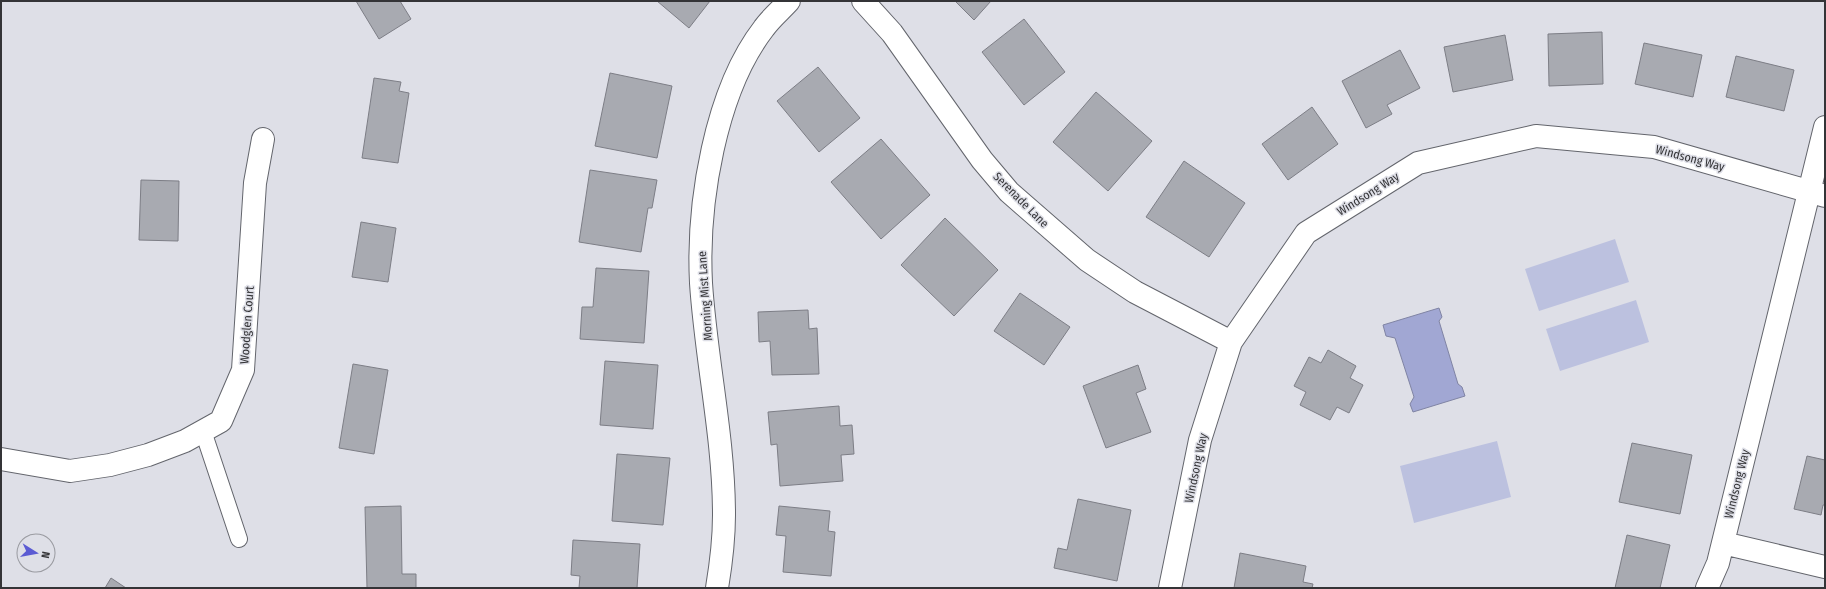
<svg xmlns="http://www.w3.org/2000/svg" width="1826" height="589" font-family="'Fira Sans Condensed',sans-serif">
<style>
.green{fill:#bcc1df}
.water{fill:#a1a7d3;stroke:#8084a4}
.building{fill:#a8aab1;stroke:#7d7e86}
.lines{fill:none;stroke-linecap:round;stroke-linejoin:round}
.lane-casing{stroke:#63656c;stroke-width:18}
.street-casing{stroke:#63656c;stroke-width:24}
.lane{stroke:#fff;stroke-width:16}
.street{stroke:#fff;stroke-width:22}
.labels{text-anchor:middle;dominant-baseline:central;stroke-width:3;stroke-linejoin:round;paint-order:stroke}
.street-label{font-size:12px;fill:#343437;stroke:#dedfe7}
</style>
<rect width="100%" height="100%" fill="#dedfe7"/>
<!-- green -->
<path class="green" d="M 1615,239 L 1629,282 L 1539,311 L 1525,269 Z
M 1636,300 L 1649,342 L 1560,371 L 1546,329 Z
M 1497,441 L 1511,497 L 1414,523 L 1400,466 Z"/>
<!-- water -->
<path class="water" d="M 1439,308 L 1442,317 L 1439,321 L 1458,384 L 1462,387 L 1465,396 L 1413,412 L 1410,404 L 1414,397 L 1395,338 L 1386,336 L 1383,325 Z"/>
<!-- building -->
<path class="building" d="M 356,1 L 400,1 L 411,19 L 379,39 Z
M 657,1 L 710,1 L 689,28 Z
M 955,1 L 991,1 L 974,20 Z
M 1024,19 L 1065,72 L 1024,105 L 982,52 Z
M 1602,32 L 1603,84 L 1549,86 L 1548,34 Z
M 1505,35 L 1513,80 L 1453,92 L 1444,47 Z
M 1644,43 L 1702,55 L 1693,97 L 1635,84 Z
M 1400,50 L 1420,88 L 1387,105 L 1392,114 L 1366,128 L 1342,81 Z
M 1736,56 L 1794,70 L 1784,111 L 1726,97 Z
M 818,67 L 860,118 L 819,152 L 777,101 Z
M 610,73 L 672,86 L 657,158 L 595,146 Z
M 374,78 L 401,82 L 399,91 L 409,93 L 398,163 L 362,158 Z
M 1096,92 L 1152,141 L 1108,191 L 1053,142 Z
M 1312,107 L 1338,144 L 1288,180 L 1262,144 Z
M 881,139 L 930,195 L 881,239 L 831,182 Z
M 1184,161 L 1245,203 L 1209,257 L 1146,217 Z
M 590,170 L 657,180 L 652,208 L 648,208 L 641,252 L 579,242 Z
M 141,180 L 179,181 L 178,241 L 139,240 Z
M 945,218 L 998,270 L 954,316 L 901,265 Z
M 361,222 L 396,228 L 388,282 L 352,277 Z
M 596,268 L 649,271 L 644,343 L 580,339 L 582,307 L 593,307 Z
M 1020,293 L 1070,327 L 1044,365 L 994,331 Z
M 808,310 L 809,329 L 817,328 L 819,374 L 772,375 L 770,341 L 759,342 L 758,312 Z
M 1328,350 L 1356,366 L 1350,378 L 1363,385 L 1349,413 L 1337,407 L 1330,420 L 1300,405 L 1306,392 L 1294,386 L 1309,357 L 1321,363 Z
M 605,361 L 658,365 L 653,429 L 600,425 Z
M 353,364 L 388,370 L 374,454 L 339,448 Z
M 1138,365 L 1146,389 L 1136,393 L 1151,432 L 1106,448 L 1083,386 Z
M 839,406 L 840,426 L 852,425 L 854,454 L 841,455 L 843,481 L 780,486 L 777,444 L 771,445 L 768,412 Z
M 1632,443 L 1692,455 L 1680,514 L 1619,502 Z
M 617,454 L 670,458 L 663,525 L 612,521 Z
M 1807,456 L 1825,460 L 1825,505 L 1823,505 L 1821,515 L 1794,509 Z
M 1078,499 L 1131,510 L 1117,581 L 1054,568 L 1058,548 L 1067,550 Z
M 401,506 L 402,574 L 416,574 L 416,588 L 367,588 L 365,507 Z
M 779,506 L 830,511 L 828,531 L 835,532 L 831,576 L 783,572 L 786,536 L 776,535 Z
M 1627,535 L 1670,545 L 1660,588 L 1615,588 Z
M 573,540 L 640,544 L 637,588 L 579,588 L 580,576 L 571,575 Z
M 1240,553 L 1306,566 L 1303,582 L 1313,584 L 1312,588 L 1234,588 Z
M 111,578 L 126,588 L 105,588 Z"/>
<g class="lines">
<defs>
<path id="lane" d="M 203,431 L 239,539"/>
<path id="street" d="M 863,1 L 892,33 L 982,160 L 1009,192 L 1087,260 L 1135,292 L 1231,342
M 1,459 L 70,471 L 110,465 L 148,455 L 185,441 L 221,421 L 243,370 L 255,183 L 263,139
M 1723,543 L 1825,567
M 717,588 C 721,564 724,539 724,515 C 724,437 706,360 701,283 C 697,204 715,91 764,28 C 771,18 781,10 789,1
M 1170,588 L 1200,440 L 1231,342 L 1306,233 L 1418,163 L 1536,136 L 1654,147 L 1825,196
M 1707,588 L 1718,563 L 1825,127"/>
</defs>
<!-- lane casing -->
<use href="#lane" class="lane-casing"/>
<!-- street casing -->
<use href="#street" class="street-casing"/>
<!-- lane -->
<use href="#lane" class="lane"/>
<!-- street -->
<use href="#street" class="street"/>
</g>
<g class="labels">
<!-- street labels -->
<g class="street-label">
<text transform="translate(1690 158) rotate(15)">Windsong Way</text>
<text transform="translate(1368 194) rotate(-32)">Windsong Way</text>
<text transform="translate(1021 200) rotate(45)">Serenade Lane</text>
<text transform="translate(705 296) rotate(-94)">Morning Mist Lane</text>
<text transform="translate(247 325) rotate(-86)">Woodglen Court</text>
<text transform="translate(1196 468) rotate(-78)">Windsong Way</text>
<text transform="translate(1737 484) rotate(-76)">Windsong Way</text>
</g>
</g>
<!-- border -->
<rect width="1826" height="589" fill="none" stroke="#343437" stroke-width="4"/>
<!-- north arrow -->
<g transform="translate(36 553) rotate(101)"><circle r="19" fill="#dedfe7" stroke="#9a9ba1"/>
<path d="M0-3L7 15L0 10L-7 15Z" fill="#5b5bd3"/>
<text y="-6" font-size="11" font-weight="bold" text-anchor="middle" fill="#343437">N</text>
</g>
</svg>
